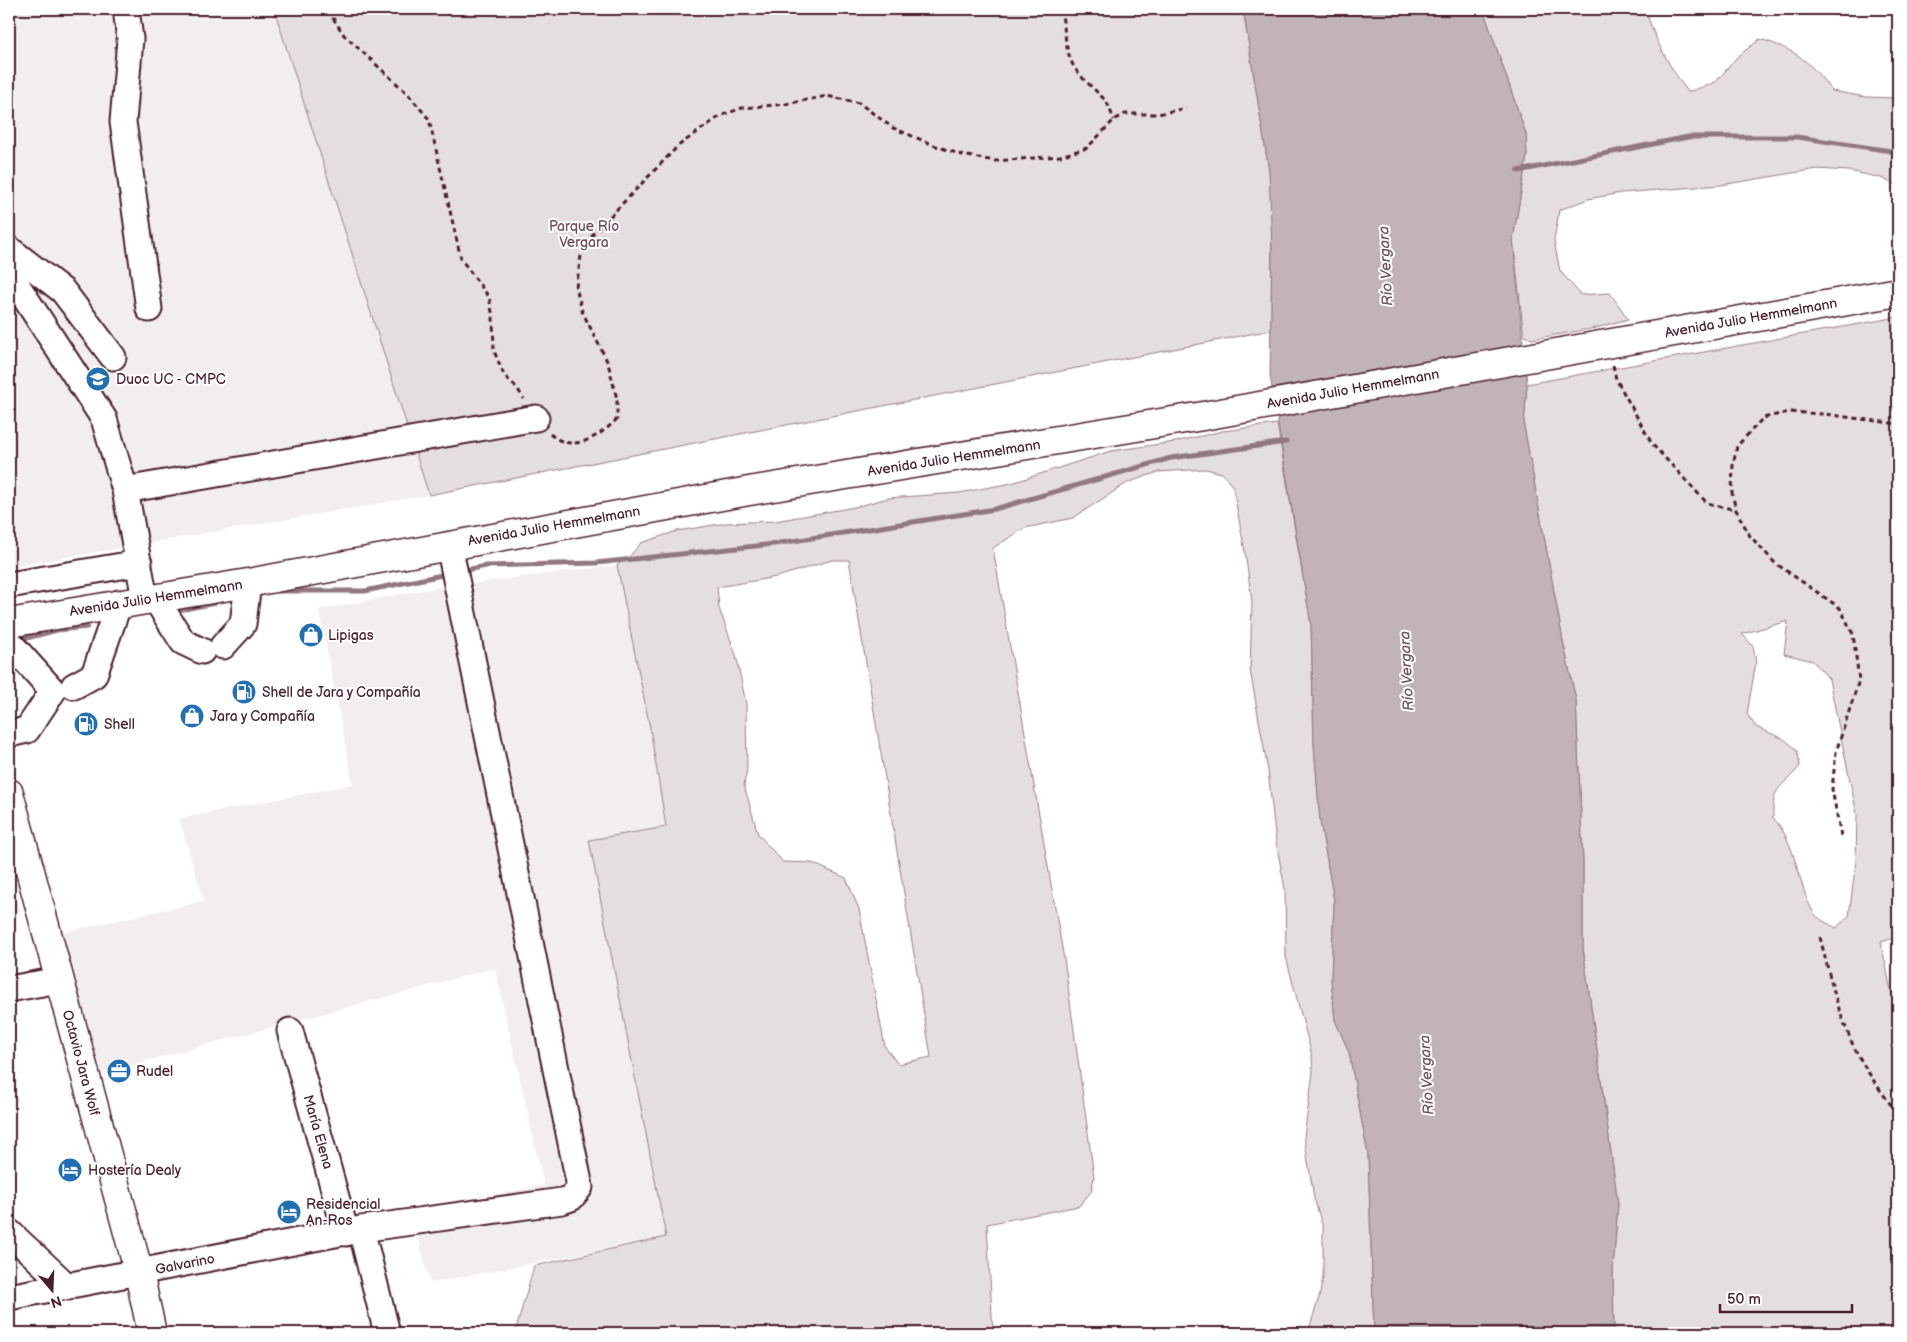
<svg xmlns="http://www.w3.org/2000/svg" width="1907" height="1342" font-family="'Balsamiq Sans',sans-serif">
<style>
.built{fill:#f2eeef}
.green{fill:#e5dee0;stroke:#987e86;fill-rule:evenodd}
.water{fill:#c1b3b6;stroke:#91787e}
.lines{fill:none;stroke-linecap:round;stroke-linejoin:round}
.stream{stroke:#91787e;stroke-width:5}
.minor-casing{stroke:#4a1f2b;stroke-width:29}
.major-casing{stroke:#4a1f2b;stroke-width:31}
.highway-casing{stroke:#4a1f2b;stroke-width:31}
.path{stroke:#4a1f2b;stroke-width:3;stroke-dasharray:5 4;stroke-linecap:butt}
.minor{stroke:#fff;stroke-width:25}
.major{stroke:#fff;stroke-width:28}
.highway{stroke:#fff;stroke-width:28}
.labels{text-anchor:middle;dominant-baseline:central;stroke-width:4;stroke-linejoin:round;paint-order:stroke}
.park-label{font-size:14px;fill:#714f58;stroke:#fff}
.street-label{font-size:14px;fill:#4a1f2b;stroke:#fff}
.poi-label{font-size:14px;fill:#4a1f2b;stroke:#fff;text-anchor:start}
.water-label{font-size:15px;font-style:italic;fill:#74535c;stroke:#fff}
</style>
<rect width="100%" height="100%" fill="#fff"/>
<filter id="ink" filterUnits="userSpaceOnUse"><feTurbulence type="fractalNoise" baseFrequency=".02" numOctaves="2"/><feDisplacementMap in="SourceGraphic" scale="10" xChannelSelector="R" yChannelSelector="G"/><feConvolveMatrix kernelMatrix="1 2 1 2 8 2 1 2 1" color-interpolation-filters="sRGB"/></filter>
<g filter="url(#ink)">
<!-- built -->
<path class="built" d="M 9,9 L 274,9 L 429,495 L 9,567 Z
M 617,565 L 650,728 L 666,827 L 589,840 L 666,1238 L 430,1283 L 412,1212 L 544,1185 L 495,968 L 93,1075 L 56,934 L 204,901 L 179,819 L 353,784 L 319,610 L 435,588 Z
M 9,869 L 20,910 L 9,912 Z"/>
<!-- green -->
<path class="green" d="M 274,9 L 1243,9 L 1269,171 L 1272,210 L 1271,330 L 429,495 Z
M 1483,9 L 1645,9 C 1655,40 1668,65 1688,92 L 1716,82 L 1736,58 L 1760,39 C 1798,51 1808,60 1832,91 L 1865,97 L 1898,98 L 1898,186 L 1881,178 L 1849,171 L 1817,169 L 1721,185 L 1621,193 L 1588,199 L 1559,210 L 1554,241 L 1560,271 L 1581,295 L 1610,293 L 1628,319 L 1596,328 L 1532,339 L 1524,336 L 1513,239 L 1527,156 L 1526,134 Z
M 1898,317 L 1898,937 L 1881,942 L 1898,1025 L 1898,1333 L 1614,1333 L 1613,1270 L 1618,1204 L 1583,948 L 1583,862 L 1576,700 L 1563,641 L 1524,426 L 1527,384 ZM 1788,621 L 1784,654 L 1813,661 L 1829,679 L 1857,815 L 1856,861 L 1849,916 L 1836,928 C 1830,924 1817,919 1813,912 C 1798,885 1796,841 1773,818 C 1772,784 1781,790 1800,766 L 1797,750 L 1784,739 L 1756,727 L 1747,714 L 1756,662 L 1753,646 L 1742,634 Z
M 1277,424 L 1311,625 L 1314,744 L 1320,821 L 1334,901 L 1331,979 L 1335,1020 L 1349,1052 L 1368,1155 L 1374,1333 L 1308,1333 L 1320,1294 L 1323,1276 L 1323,1228 L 1314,1198 L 1304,1137 L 1313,1072 L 1312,1056 L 1286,957 L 1285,889 L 1276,842 L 1268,771 L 1250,670 L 1252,602 L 1245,552 L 1233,487 L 1222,473 L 1206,469 L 1158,472 L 1127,483 L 1073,518 L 1025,528 L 993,548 L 1065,965 L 1094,1177 L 1091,1192 L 1079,1206 L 987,1224 L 993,1333 L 515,1333 L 534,1266 L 666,1237 L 589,840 L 666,827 L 650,728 L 617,565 L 630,556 L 641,543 L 677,531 L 726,523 L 775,521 L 855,507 L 888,498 L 959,493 L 1012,483 L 1111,451 L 1175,442 L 1223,431 ZM 832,560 L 849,560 L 931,1057 L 898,1064 L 885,1047 L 859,909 L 846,878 L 812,863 L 783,862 L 758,834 L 744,785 L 747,769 L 746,704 L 736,655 L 719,608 L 717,587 L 777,577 Z"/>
<!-- water -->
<path class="water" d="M 1243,9 L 1483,9 L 1526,134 L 1527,156 L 1513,239 L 1527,384 L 1524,426 L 1563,641 L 1576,700 L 1583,862 L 1583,948 L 1618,1204 L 1613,1270 L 1614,1333 L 1374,1333 L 1368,1155 L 1349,1052 L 1335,1020 L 1331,979 L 1334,901 L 1320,821 L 1314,744 L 1311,625 L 1270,375 L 1272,249 L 1269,171 Z"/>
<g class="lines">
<!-- stream -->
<path class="stream" d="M 1518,171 L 1688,137 L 1797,137 L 1898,152
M 460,571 L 486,566 L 596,563 L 774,544 L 995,509 L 1171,458 L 1286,442
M 279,591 L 365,591 L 447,574
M 174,611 L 215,603
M 19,640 L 57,630 L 87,627"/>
<defs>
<path id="minor" d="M 126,9 L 130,39 L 123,122 L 149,309
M 9,249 L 63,291 L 113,357
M 9,273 L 104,419 L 125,490
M 9,585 L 139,563
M 155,598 L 183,642 L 202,651
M 145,599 L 125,490 L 536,418
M 9,642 L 53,691 L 27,730 L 9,734
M 223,646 L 243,624 L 248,583
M 74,686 L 94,675 L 119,603
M 9,989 L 59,980
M 290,1031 L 346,1233
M 361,1229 L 387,1333
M 9,1232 L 68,1287
M 9,1297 L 361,1229 L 562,1201 L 571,1198 L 580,1187 L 449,545"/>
<path id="major" d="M 9,793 L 139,1273 L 152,1333"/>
<path id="highway" d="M 9,623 L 248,583 L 749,491 L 1203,416 L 1898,292"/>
</defs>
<!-- minor casing -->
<use href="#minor" class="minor-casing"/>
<!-- major casing -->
<use href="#major" class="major-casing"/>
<!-- highway casing -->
<use href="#highway" class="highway-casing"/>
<!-- path -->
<path class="path" d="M 334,9 L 333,18 L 344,35 L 407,93 L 429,119 L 461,259 L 489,297 L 493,317 L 494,351 L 504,375 L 517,388 L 524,399
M 1060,9 C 1066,27 1064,48 1073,65 C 1080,78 1094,88 1104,99 C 1109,104 1111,113 1114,120
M 1613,365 L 1616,379 L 1652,444 L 1707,503 L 1736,510
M 550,434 C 573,454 599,437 617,419 L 617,399 L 608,363 L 582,311 L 576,287 L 581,256 L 593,234 L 678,146 L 720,116 L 742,108 L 786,104 L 827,96 L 859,103 L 893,128 L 936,146 L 962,155 L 995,161 L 1060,156 L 1087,148 L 1114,120 L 1125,114 L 1158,114 L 1186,108
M 1841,836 L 1832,789 L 1836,752 L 1859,680 L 1853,634 L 1840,608 L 1775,563 L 1750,536 L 1736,510 L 1732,493 L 1733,465 L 1737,446 L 1763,418 L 1789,412 L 1824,414 L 1898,424
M 1820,937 C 1828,969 1835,1002 1848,1033 C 1859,1062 1879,1089 1898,1114"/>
<!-- minor -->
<use href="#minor" class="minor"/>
<!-- major -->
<use href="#major" class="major"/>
<!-- highway -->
<use href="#highway" class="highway"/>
</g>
</g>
<!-- icons -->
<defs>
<symbol id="university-disc" viewBox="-11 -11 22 22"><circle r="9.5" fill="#1f6fb2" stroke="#fff"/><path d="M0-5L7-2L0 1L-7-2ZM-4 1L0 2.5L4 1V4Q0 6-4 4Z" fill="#fff"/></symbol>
<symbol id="shop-disc" viewBox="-11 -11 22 22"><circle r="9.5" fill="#1f6fb2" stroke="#fff"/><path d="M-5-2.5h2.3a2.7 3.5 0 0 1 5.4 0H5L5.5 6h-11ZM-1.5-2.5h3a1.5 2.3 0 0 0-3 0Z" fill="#fff"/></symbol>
<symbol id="fuel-disc" viewBox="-11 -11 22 22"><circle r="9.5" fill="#1f6fb2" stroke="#fff"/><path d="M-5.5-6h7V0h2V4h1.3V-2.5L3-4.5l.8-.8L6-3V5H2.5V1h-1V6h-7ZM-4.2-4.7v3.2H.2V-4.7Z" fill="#fff"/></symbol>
<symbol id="office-disc" viewBox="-11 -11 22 22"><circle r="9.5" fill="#1f6fb2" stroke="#fff"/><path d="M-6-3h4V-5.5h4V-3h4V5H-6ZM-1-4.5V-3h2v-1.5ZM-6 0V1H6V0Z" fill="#fff"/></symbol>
<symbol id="hotel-disc" viewBox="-11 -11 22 22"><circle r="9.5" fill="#1f6fb2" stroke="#fff"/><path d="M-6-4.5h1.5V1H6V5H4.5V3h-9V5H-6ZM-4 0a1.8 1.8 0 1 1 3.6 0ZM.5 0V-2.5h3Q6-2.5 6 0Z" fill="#fff"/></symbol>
</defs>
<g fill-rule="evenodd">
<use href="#university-disc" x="84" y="365" width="28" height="28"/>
<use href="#shop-disc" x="297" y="621" width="28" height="28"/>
<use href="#fuel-disc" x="230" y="678" width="28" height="28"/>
<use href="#shop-disc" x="178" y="702" width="28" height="28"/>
<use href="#fuel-disc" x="72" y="710" width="28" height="28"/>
<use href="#office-disc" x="105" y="1057" width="28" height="28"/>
<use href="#hotel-disc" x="56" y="1156" width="28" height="28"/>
<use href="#hotel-disc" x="275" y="1198" width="28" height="28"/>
</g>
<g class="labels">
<!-- park labels -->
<g class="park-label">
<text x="584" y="226">Parque Río<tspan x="584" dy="16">Vergara</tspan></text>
</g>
<!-- street labels -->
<g class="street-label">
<text transform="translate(1751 318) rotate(-10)">Avenida Julio Hemmelmann</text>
<text transform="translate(1353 389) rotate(-10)">Avenida Julio Hemmelmann</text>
<text transform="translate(954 458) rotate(-9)">Avenida Julio Hemmelmann</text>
<text transform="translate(554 526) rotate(-10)">Avenida Julio Hemmelmann</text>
<text transform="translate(156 598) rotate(-9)">Avenida Julio Hemmelmann</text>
<text transform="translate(81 1063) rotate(75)">Octavio Jara Wolf</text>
<text transform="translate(318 1132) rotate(74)">María Elena</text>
<text transform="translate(185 1264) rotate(-11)">Galvarino</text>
</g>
<!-- poi labels -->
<g class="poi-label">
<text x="116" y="379">Duoc UC - CMPC</text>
<text x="328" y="635">Lipigas</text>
<text x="262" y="692">Shell de Jara y Compañía</text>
<text x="210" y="716">Jara y Compañía</text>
<text x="104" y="724">Shell</text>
<text x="136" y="1071">Rudel</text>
<text x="88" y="1170">Hostería Dealy</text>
<text x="306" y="1204">Residencial<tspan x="306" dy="16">An-Ros</tspan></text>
</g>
<!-- water labels -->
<g class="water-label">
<text transform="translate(1386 266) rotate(-93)">Río Vergara</text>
<text transform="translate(1407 671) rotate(-93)">Río Vergara</text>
<text transform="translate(1427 1075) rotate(-93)">Río Vergara</text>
</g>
</g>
<!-- margin -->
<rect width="1907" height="1342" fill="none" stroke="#fff" stroke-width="30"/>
<rect x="15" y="15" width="1877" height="1312" fill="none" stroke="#4a1f2b" stroke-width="2" filter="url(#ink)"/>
<!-- north arrow -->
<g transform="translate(52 1290) rotate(161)" stroke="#ffffff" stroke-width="4" paint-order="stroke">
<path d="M0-4L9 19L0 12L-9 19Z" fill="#4a1f2b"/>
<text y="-8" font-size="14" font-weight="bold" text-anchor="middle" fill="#4a1f2b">N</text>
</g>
<!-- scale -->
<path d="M1720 1304v8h132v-8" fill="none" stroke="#4a1f2b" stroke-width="2.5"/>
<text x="1727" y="1304" font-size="15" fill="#4a1f2b" stroke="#ffffff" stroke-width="4" paint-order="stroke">50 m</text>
</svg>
